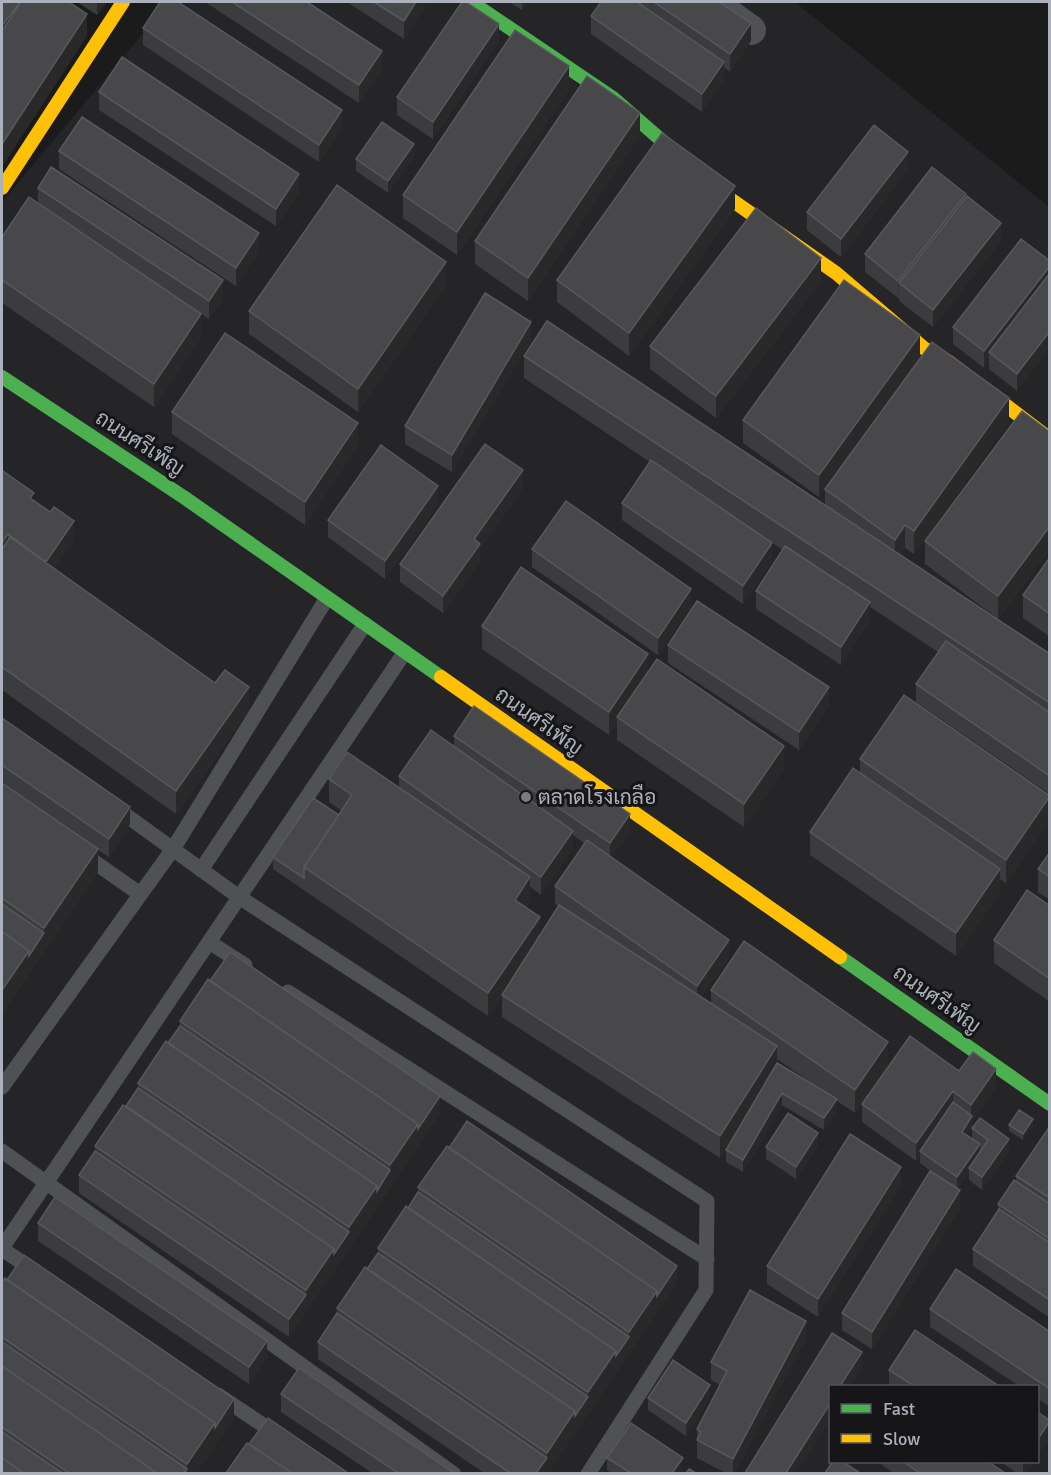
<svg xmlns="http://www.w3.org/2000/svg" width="1051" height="1475" font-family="Signika,Sarabun,sans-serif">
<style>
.built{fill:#252528;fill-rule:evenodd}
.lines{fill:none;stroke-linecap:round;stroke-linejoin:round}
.lane{stroke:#505155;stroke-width:15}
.street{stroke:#505155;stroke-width:30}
.fast{stroke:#4caf50;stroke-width:14}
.slow{stroke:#ffc107;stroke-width:14}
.wall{fill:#3c3c3e;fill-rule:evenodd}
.shaded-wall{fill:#29292a}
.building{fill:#48484b;stroke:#58595d;stroke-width:1.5}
.poi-dot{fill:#7a7c84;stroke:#161518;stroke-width:2}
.labels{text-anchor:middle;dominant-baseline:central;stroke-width:6;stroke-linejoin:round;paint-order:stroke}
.street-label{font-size:21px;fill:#adb1bc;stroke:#161518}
.poi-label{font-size:21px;fill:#adb1bc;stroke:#161518;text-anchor:start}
</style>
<rect width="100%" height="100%" fill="#1b1b1c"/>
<!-- built -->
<path class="built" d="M 169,2 L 795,2 L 1049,207 L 1049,1473 L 2,1474 L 2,202 ZM 830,1386 L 1038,1386 L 1038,1462 L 830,1462 Z"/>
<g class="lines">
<!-- lane -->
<path class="lane" d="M 116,808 L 239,897 L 707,1201 L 706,1290 L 588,1474
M 83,854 L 140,894
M 201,870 L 365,624
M 209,942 L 245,965
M 288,992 L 707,1259
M 2,1087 L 173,849 L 327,598
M 2,1151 L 454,1474
M 2,1248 L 405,652
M 2,1249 L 36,1272
M 218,1395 L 278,1435"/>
<!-- street -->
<path class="street" d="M 712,2 L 751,30"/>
<!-- fast -->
<path class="fast" d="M 471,2 L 613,98 L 723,194
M 2,377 L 185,498 L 441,677
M 840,957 L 1050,1104"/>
<!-- slow -->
<path class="slow" d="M 2,188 L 123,2
M 723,194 L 836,273 L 925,349 L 949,362 L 1050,439
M 441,677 L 840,957"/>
</g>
<!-- wall -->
<path class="wall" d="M 77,2 L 107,2 L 97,15 Z
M 205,2 L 307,2 L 382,69 L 359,103 Z
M 347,2 L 426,2 L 426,4 L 404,39 Z
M 509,2 L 528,2 L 522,10 Z
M 601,2 L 719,2 L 751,41 L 730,72 L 724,67 L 724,80 L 702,112 L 591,34 L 591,16 Z
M 143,28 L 342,127 L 319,162 L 143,45 Z
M 499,41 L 433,139 L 397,115 L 397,97 Z
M 569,89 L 457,255 L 403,218 L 403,195 Z
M 99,92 L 299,192 L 276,226 L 99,110 Z
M 640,135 L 528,301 L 475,264 L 475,241 Z
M 59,151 L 259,251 L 236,286 L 59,169 Z
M 414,156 L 388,193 L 356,171 L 356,159 Z
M 908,169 L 841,257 L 807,230 L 807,212 Z
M 38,188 L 223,298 L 209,319 L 184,303 L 201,337 L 154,407 L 2,303 L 2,237 L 38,203 Z
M 966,197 L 1001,241 L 933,327 L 899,301 L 899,298 L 898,298 L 865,272 L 865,254 Z
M 735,209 L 629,356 L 557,302 L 557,280 Z
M 1050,261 L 1017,391 L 989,369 L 989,362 L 984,368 L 953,344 L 953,327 Z
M 821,281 L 716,418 L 650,369 L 650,346 Z
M 446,285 L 358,412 L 249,334 L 249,311 Z
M 531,339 L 452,472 L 405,444 L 405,426 Z
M 524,356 L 825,505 L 825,489 L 1009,421 L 914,554 L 905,548 L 900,555 L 1050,654 L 1050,794 L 916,702 L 916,684 L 938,652 L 870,607 L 870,620 L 841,665 L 756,609 L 756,591 L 783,550 L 741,522 L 772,561 L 743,604 L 622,520 L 622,503 L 650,462 L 524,378 Z
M 920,358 L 819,497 L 743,443 L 743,420 Z
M 172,412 L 358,446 L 305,525 L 172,434 Z
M 1050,432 L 1050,549 L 998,619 L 925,564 L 925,541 Z
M 2,473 L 34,501 L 74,539 L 54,568 L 249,710 L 176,814 L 2,690 Z
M 523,488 L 480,549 L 480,561 L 443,613 L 400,582 L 400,564 Z
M 438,504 L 385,579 L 328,537 L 328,520 Z
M 532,549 L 691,607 L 658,655 L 532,567 Z
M 1050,557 L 1050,637 L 1023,618 L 1023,595 Z
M 482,626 L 648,672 L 784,768 L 744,827 L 617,740 L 617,722 L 609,735 L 482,649 Z
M 668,645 L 829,705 L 799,750 L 668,663 Z
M 2,718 L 130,824 L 109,857 L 98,850 L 98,872 L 2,1014 Z
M 454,736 L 630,832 L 612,857 L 729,958 L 701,997 L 711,1003 L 711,990 L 888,1065 L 855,1113 L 837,1101 L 837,1111 L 824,1130 L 782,1105 L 743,1172 L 726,1162 L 726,1150 L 735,1134 L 720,1158 L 502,1017 L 502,995 L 488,1016 L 273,869 L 273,857 L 339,815 L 342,811 L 329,802 L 329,779 L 399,788 L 399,776 L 454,747 ZM 573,835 L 585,844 L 555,886 L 555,904 L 559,906 L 540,936 L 526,907 L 530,900 L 530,887 L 541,895 L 573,848 ZM 777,1059 L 823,1091 L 777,1064 Z
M 860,759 L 1050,796 L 1050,820 L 1006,883 L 1000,879 L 1000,892 L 956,956 L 810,855 L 810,832 L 860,773 Z
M 1050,852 L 1050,900 L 1038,892 L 1038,869 Z
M 1050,906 L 1050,1002 L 994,963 L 994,940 Z
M 180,1021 L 440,1114 L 289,1337 L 79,1193 L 79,1175 L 95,1151 L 95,1146 L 126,1106 L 138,1088 L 138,1083 L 180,1026 Z
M 959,1071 L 996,1087 L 972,1121 L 972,1128 L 967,1135 L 972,1139 L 972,1128 L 1009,1151 L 982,1190 L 969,1180 L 969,1172 L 958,1188 L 960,1208 L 872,1349 L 842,1330 L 842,1313 L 936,1175 L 920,1163 L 920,1156 L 916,1161 L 862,1122 L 862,1104 Z
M 1009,1125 L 1033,1125 L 1023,1140 L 1009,1131 Z
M 1050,1126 L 1050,1318 L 973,1266 L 973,1249 L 998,1212 L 998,1204 L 1016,1182 L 1016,1176 Z
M 818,1146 L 796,1179 L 766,1159 L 766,1147 Z
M 901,1185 L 818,1317 L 767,1284 L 767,1266 Z
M 418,1187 L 677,1283 L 548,1473 L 484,1473 L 318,1359 L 318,1342 L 337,1313 L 337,1308 L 367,1269 L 378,1253 L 378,1248 L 408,1208 L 418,1192 Z
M 38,1223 L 267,1358 L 249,1384 L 38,1241 Z
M 2,1283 L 234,1417 L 196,1473 L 2,1473 Z
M 930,1309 L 1050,1332 L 1050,1407 L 1038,1399 L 1038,1386 L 1019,1386 L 930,1327 Z
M 806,1338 L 735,1473 L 726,1473 L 697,1458 L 697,1429 L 720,1385 L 711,1380 L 711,1362 Z
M 889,1370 L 999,1386 L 889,1386 Z
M 281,1394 L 454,1473 L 372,1473 L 281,1412 Z
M 648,1398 L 710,1398 L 686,1436 L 648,1410 Z
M 607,1458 L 683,1470 L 681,1473 L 612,1473 L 607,1470 Z
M 876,1461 L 987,1461 L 1005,1473 L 894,1473 Z
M 999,1461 L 1034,1461 L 1026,1473 L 1017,1473 Z"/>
<!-- shaded-wall -->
<path class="shaded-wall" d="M 20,2 L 2,44 L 2,26 Z
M 97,2 L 107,2 L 97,15 Z
M 416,2 L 426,2 L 426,4 L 404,39 L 404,21 Z
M 522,2 L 528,2 L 522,10 Z
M 87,14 L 87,36 L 2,167 L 2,144 Z
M 751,23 L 751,41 L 730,72 L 730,54 Z
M 499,24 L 499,41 L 433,139 L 433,122 Z
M 382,51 L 382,69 L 359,103 L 359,85 Z
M 724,62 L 724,80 L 702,112 L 702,94 Z
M 569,66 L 569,89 L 457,255 L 457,232 Z
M 342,110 L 342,127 L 319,162 L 319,145 Z
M 640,113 L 640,135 L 528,301 L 528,278 Z
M 414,144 L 414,156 L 388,193 L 388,181 Z
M 908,152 L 908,169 L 841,257 L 841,239 Z
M 299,174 L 299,192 L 276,226 L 276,209 Z
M 735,186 L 735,209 L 629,356 L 629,333 Z
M 966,194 L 966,211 L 899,283 L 898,298 L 898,281 Z
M 1001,223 L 1001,241 L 933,327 L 933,310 Z
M 259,233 L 259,251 L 236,286 L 236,268 Z
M 821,258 L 821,281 L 716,418 L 716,396 Z
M 446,262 L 446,285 L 358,412 L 358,389 Z
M 1050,266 L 1050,283 L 989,352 L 989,362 L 984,368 L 984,351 Z
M 223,280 L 223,298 L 209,319 L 209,301 Z
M 201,314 L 201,337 L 154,407 L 154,384 Z
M 531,322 L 531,339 L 452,472 L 452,455 Z
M 1050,331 L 1050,349 L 1017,391 L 1017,374 Z
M 920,335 L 920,358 L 819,497 L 819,475 Z
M 1009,398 L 1009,421 L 914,554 L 914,531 Z
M 358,423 L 358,446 L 305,525 L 305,502 Z
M 523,470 L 523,488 L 480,549 L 480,561 L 443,613 L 443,596 L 474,539 Z
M 438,486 L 438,504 L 385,579 L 385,561 Z
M 74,521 L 74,539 L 46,579 L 46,562 Z
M 905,525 L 905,548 L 895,563 L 895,540 Z
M 1050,526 L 1050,549 L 998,619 L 998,596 Z
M 8,534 L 8,552 L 2,561 L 2,543 Z
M 772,543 L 772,561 L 743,604 L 743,586 Z
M 691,589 L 691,607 L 658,655 L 658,638 Z
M 870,602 L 870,620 L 841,665 L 841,647 Z
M 648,654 L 648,676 L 617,717 L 617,722 L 609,735 L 609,712 Z
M 249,687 L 249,710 L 176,814 L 176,791 Z
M 829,687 L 829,705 L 799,750 L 799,732 Z
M 784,746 L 784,768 L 744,827 L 744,804 Z
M 1050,797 L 1050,820 L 1006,883 L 1006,860 Z
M 130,807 L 130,824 L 109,857 L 109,839 Z
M 630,814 L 630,832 L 610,861 L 610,843 Z
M 573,831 L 573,848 L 541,895 L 541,877 Z
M 98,849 L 98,872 L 2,1014 L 2,990 L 29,951 L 44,933 L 44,928 Z
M 1000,869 L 1000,892 L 956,956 L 956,933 Z
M 530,877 L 530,900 L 515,922 L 515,900 Z
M 540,917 L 540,939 L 488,1016 L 488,993 Z
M 729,940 L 729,958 L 697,1003 L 697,986 Z
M 888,1042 L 888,1065 L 855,1113 L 855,1090 Z
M 777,1046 L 777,1069 L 720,1158 L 720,1136 Z
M 996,1069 L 996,1087 L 972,1121 L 972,1128 L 962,1144 L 962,1132 L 971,1118 L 971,1105 Z
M 953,1091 L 953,1109 L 920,1151 L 920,1156 L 916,1161 L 916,1143 Z
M 782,1093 L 782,1105 L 743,1172 L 743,1160 Z
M 440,1096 L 440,1114 L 418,1147 L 418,1129 Z
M 837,1099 L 837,1111 L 824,1130 L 824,1118 Z
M 1033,1119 L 1033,1125 L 1023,1140 L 1023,1134 Z
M 418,1124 L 418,1147 L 377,1209 L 377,1191 L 390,1170 L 390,1165 Z
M 818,1133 L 818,1146 L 796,1179 L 796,1167 Z
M 1009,1139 L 1009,1151 L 982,1190 L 982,1177 Z
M 980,1144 L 980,1156 L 969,1168 L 969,1172 L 957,1189 L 957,1177 Z
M 901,1167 L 901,1185 L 818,1317 L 818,1299 Z
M 377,1186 L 377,1209 L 289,1337 L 289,1319 L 306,1295 L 306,1290 L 334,1249 L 349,1232 L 349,1227 Z
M 960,1190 L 960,1208 L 872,1349 L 872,1332 Z
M 677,1266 L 677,1283 L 629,1355 L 548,1473 L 536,1473 L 547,1458 L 547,1453 L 575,1411 L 588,1397 L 588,1392 L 616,1351 L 629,1337 L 629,1332 L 657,1291 Z
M 806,1321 L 806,1338 L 735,1473 L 733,1473 L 733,1459 Z
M 267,1341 L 267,1358 L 249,1384 L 249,1367 Z
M 862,1352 L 862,1370 L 851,1386 L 840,1386 Z
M 710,1385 L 710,1398 L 686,1436 L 686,1423 Z
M 234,1399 L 234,1417 L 215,1445 L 215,1428 Z
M 831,1402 L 831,1420 L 797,1473 L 786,1473 Z
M 1050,1421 L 1050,1438 L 1038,1456 L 1038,1439 Z
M 215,1423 L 215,1445 L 196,1473 L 187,1473 L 187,1464 Z
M 683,1458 L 683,1470 L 681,1473 L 672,1473 Z
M 1023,1461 L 1034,1461 L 1026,1473 L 1023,1473 Z"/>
<!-- building -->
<path class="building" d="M 2,2 L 20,2 L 2,26 Z
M 21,2 L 69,2 L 87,14 L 2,144 L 2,31 Z
M 160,2 L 178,2 L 342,110 L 319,145 L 143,28 Z
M 232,2 L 307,2 L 382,51 L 359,85 Z
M 374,2 L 416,2 L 404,21 Z
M 462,2 L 466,2 L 499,24 L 433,122 L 397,97 Z
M 601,2 L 637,2 L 724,62 L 702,94 L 591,16 Z
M 654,2 L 719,2 L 751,23 L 730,54 Z
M 515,30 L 569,66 L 457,232 L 403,195 Z
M 122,57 L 299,174 L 276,209 L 99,92 Z
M 587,76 L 640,113 L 528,278 L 475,241 Z
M 82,117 L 259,233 L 236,268 L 59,151 Z
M 382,122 L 414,144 L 388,181 L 356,159 Z
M 874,125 L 908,152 L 841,239 L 807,212 Z
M 662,133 L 735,186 L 629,333 L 557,280 Z
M 51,167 L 223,280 L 209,301 L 38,188 Z
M 932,167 L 966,194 L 898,281 L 865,254 Z
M 337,185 L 446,262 L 358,389 L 249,311 Z
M 967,196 L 1001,223 L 933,310 L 899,283 Z
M 29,197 L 201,314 L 154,384 L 2,280 L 2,237 Z
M 756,208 L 821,258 L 716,396 L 650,346 Z
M 1021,239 L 1050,261 L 1050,266 L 984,351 L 953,327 Z
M 1050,273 L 1050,331 L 1017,374 L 989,352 Z
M 844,280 L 920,335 L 819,475 L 743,420 Z
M 485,293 L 531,322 L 452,455 L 405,426 Z
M 547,321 L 1050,654 L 1050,703 L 524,356 Z
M 225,333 L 358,423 L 305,502 L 172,412 Z
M 932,342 L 1009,398 L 914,531 L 905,525 L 895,540 L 825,489 Z
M 1022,411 L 1050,432 L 1050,526 L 998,596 L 925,541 Z
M 485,444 L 523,470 L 474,539 L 480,544 L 443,596 L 400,564 Z
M 381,445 L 438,486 L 385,561 L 328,520 Z
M 651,460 L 772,543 L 743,586 L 622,503 Z
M 3,471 L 34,493 L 30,498 L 50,512 L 54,507 L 74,521 L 46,562 L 8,534 L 2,543 L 2,473 Z
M 566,501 L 691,589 L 658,638 L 532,549 Z
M 10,537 L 215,683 L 225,670 L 249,687 L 176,791 L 2,667 L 2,549 Z
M 785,546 L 870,602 L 841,647 L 756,591 Z
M 1050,557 L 1050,614 L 1023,595 Z
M 521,567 L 648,654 L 609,712 L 482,626 Z
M 697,601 L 829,687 L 799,732 L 668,645 Z
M 946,641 L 1050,713 L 1050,776 L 916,684 Z
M 657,659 L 784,746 L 744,804 L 617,717 Z
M 904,695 L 1050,796 L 1006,860 L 860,759 Z
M 474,706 L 630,814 L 610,843 L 454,736 Z
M 2,718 L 130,807 L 109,839 L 2,765 Z
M 431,730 L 573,831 L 541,877 L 399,776 Z
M 347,752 L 530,877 L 515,900 L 540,917 L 488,993 L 304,867 L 352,795 L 329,779 Z
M 853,768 L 1000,869 L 956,933 L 810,832 Z
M 2,783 L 98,849 L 44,928 L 2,898 Z
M 313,798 L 339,815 L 304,867 L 304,878 L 273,857 Z
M 587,840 L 729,940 L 697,986 L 555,886 Z
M 1050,852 L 1050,877 L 1038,869 Z
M 1027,890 L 1050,906 L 1050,979 L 994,940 Z
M 2,904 L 44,933 L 29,956 L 29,951 L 2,931 Z
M 559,905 L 777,1046 L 720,1136 L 502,995 Z
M 2,931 L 29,951 L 2,990 Z
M 744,941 L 888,1042 L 855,1090 L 711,990 Z
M 230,952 L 440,1096 L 418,1129 L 418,1124 L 210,981 Z
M 208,979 L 418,1124 L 390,1165 L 180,1021 Z
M 180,1026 L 390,1170 L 377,1191 L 377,1186 L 168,1043 Z
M 910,1036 L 959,1071 L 973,1052 L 996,1069 L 971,1105 L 953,1091 L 916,1143 L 862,1104 Z
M 166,1041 L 377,1186 L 349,1227 L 138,1083 Z
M 777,1063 L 837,1099 L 824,1118 L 782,1093 L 743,1160 L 726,1150 Z
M 138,1088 L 349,1232 L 334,1254 L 334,1249 L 126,1106 Z
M 953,1102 L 972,1116 L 962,1132 L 980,1144 L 957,1177 L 920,1151 Z
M 123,1105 L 334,1249 L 306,1290 L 95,1146 Z
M 1019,1110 L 1033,1119 L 1023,1134 L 1009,1125 Z
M 788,1113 L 818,1133 L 796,1167 L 766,1147 Z
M 980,1118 L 1009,1139 L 982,1177 L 969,1168 L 988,1140 L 972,1128 Z
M 467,1121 L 677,1266 L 657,1296 L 657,1291 L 449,1148 Z
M 1050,1126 L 1050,1198 L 1016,1176 Z
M 850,1134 L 901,1167 L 818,1299 L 767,1266 Z
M 447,1146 L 657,1291 L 629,1332 L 418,1187 Z
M 95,1151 L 306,1295 L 289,1319 L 79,1175 Z
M 930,1171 L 960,1190 L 872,1332 L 842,1313 Z
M 1014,1180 L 1050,1204 L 1050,1239 L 998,1204 Z
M 418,1192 L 629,1337 L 616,1356 L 616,1351 L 408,1208 Z
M 55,1197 L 267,1341 L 249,1367 L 38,1223 Z
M 406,1206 L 616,1351 L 588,1392 L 378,1248 Z
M 999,1209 L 1050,1243 L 1050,1300 L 973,1249 Z
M 378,1253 L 588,1397 L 575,1416 L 575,1411 L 367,1269 Z
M 24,1255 L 234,1399 L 215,1428 L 215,1423 L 7,1280 Z
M 365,1267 L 575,1411 L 547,1453 L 337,1308 Z
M 956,1269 L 1050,1332 L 1050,1389 L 930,1309 Z
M 5,1278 L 215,1423 L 187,1464 L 2,1337 L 2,1283 Z
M 750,1290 L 806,1321 L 733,1459 L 697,1440 L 701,1432 L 697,1429 L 727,1371 L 711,1362 Z
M 337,1313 L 547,1458 L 536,1473 L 510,1473 L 318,1342 Z
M 915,1330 L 999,1386 L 914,1386 L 889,1370 Z
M 832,1333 L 862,1352 L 840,1386 L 831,1386 L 831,1402 L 786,1473 L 745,1473 Z
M 2,1342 L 187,1469 L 184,1473 L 157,1473 L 2,1366 Z
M 673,1360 L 710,1385 L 686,1423 L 648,1398 Z
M 2,1366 L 157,1473 L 69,1473 L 2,1427 Z
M 299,1368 L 454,1473 L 398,1473 L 281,1394 Z
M 1038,1412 L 1050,1421 L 1038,1439 Z
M 268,1418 L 348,1473 L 292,1473 L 249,1444 Z
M 631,1423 L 683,1458 L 672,1473 L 631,1473 L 607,1458 Z
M 2,1432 L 62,1473 L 24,1473 L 2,1458 Z
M 247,1443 L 292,1473 L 226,1473 Z
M 2,1458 L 24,1473 L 2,1473 Z
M 833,1461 L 842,1461 L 860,1473 L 825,1473 Z
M 902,1461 L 987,1461 L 1005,1473 L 920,1473 Z
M 689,1469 L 696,1473 L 686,1473 Z"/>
<!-- markers -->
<circle class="poi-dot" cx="526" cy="797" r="6"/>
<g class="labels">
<!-- street labels -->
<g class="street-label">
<text transform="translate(140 443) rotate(33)">ถนนศรีเพ็ญ</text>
<text transform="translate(539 721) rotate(35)">ถนนศรีเพ็ญ</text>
<text transform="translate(937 999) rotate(35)">ถนนศรีเพ็ญ</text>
</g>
<!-- poi labels -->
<g class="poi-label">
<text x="538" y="797">ตลาดโรงเกลือ</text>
</g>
</g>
<!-- border -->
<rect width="1051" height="1475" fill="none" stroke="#adb1bc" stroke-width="6"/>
<!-- legend -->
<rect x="829" y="1385" width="210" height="78" fill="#161518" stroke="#52535a" stroke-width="1.5"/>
<rect x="841" y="1404" width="30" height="9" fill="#4caf50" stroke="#52535a" stroke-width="1.5"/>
<text x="883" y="1415" font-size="18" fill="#adb1bc">Fast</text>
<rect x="841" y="1434" width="30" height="9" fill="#ffc107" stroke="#52535a" stroke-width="1.5"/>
<text x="883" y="1445" font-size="18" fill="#adb1bc">Slow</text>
</svg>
